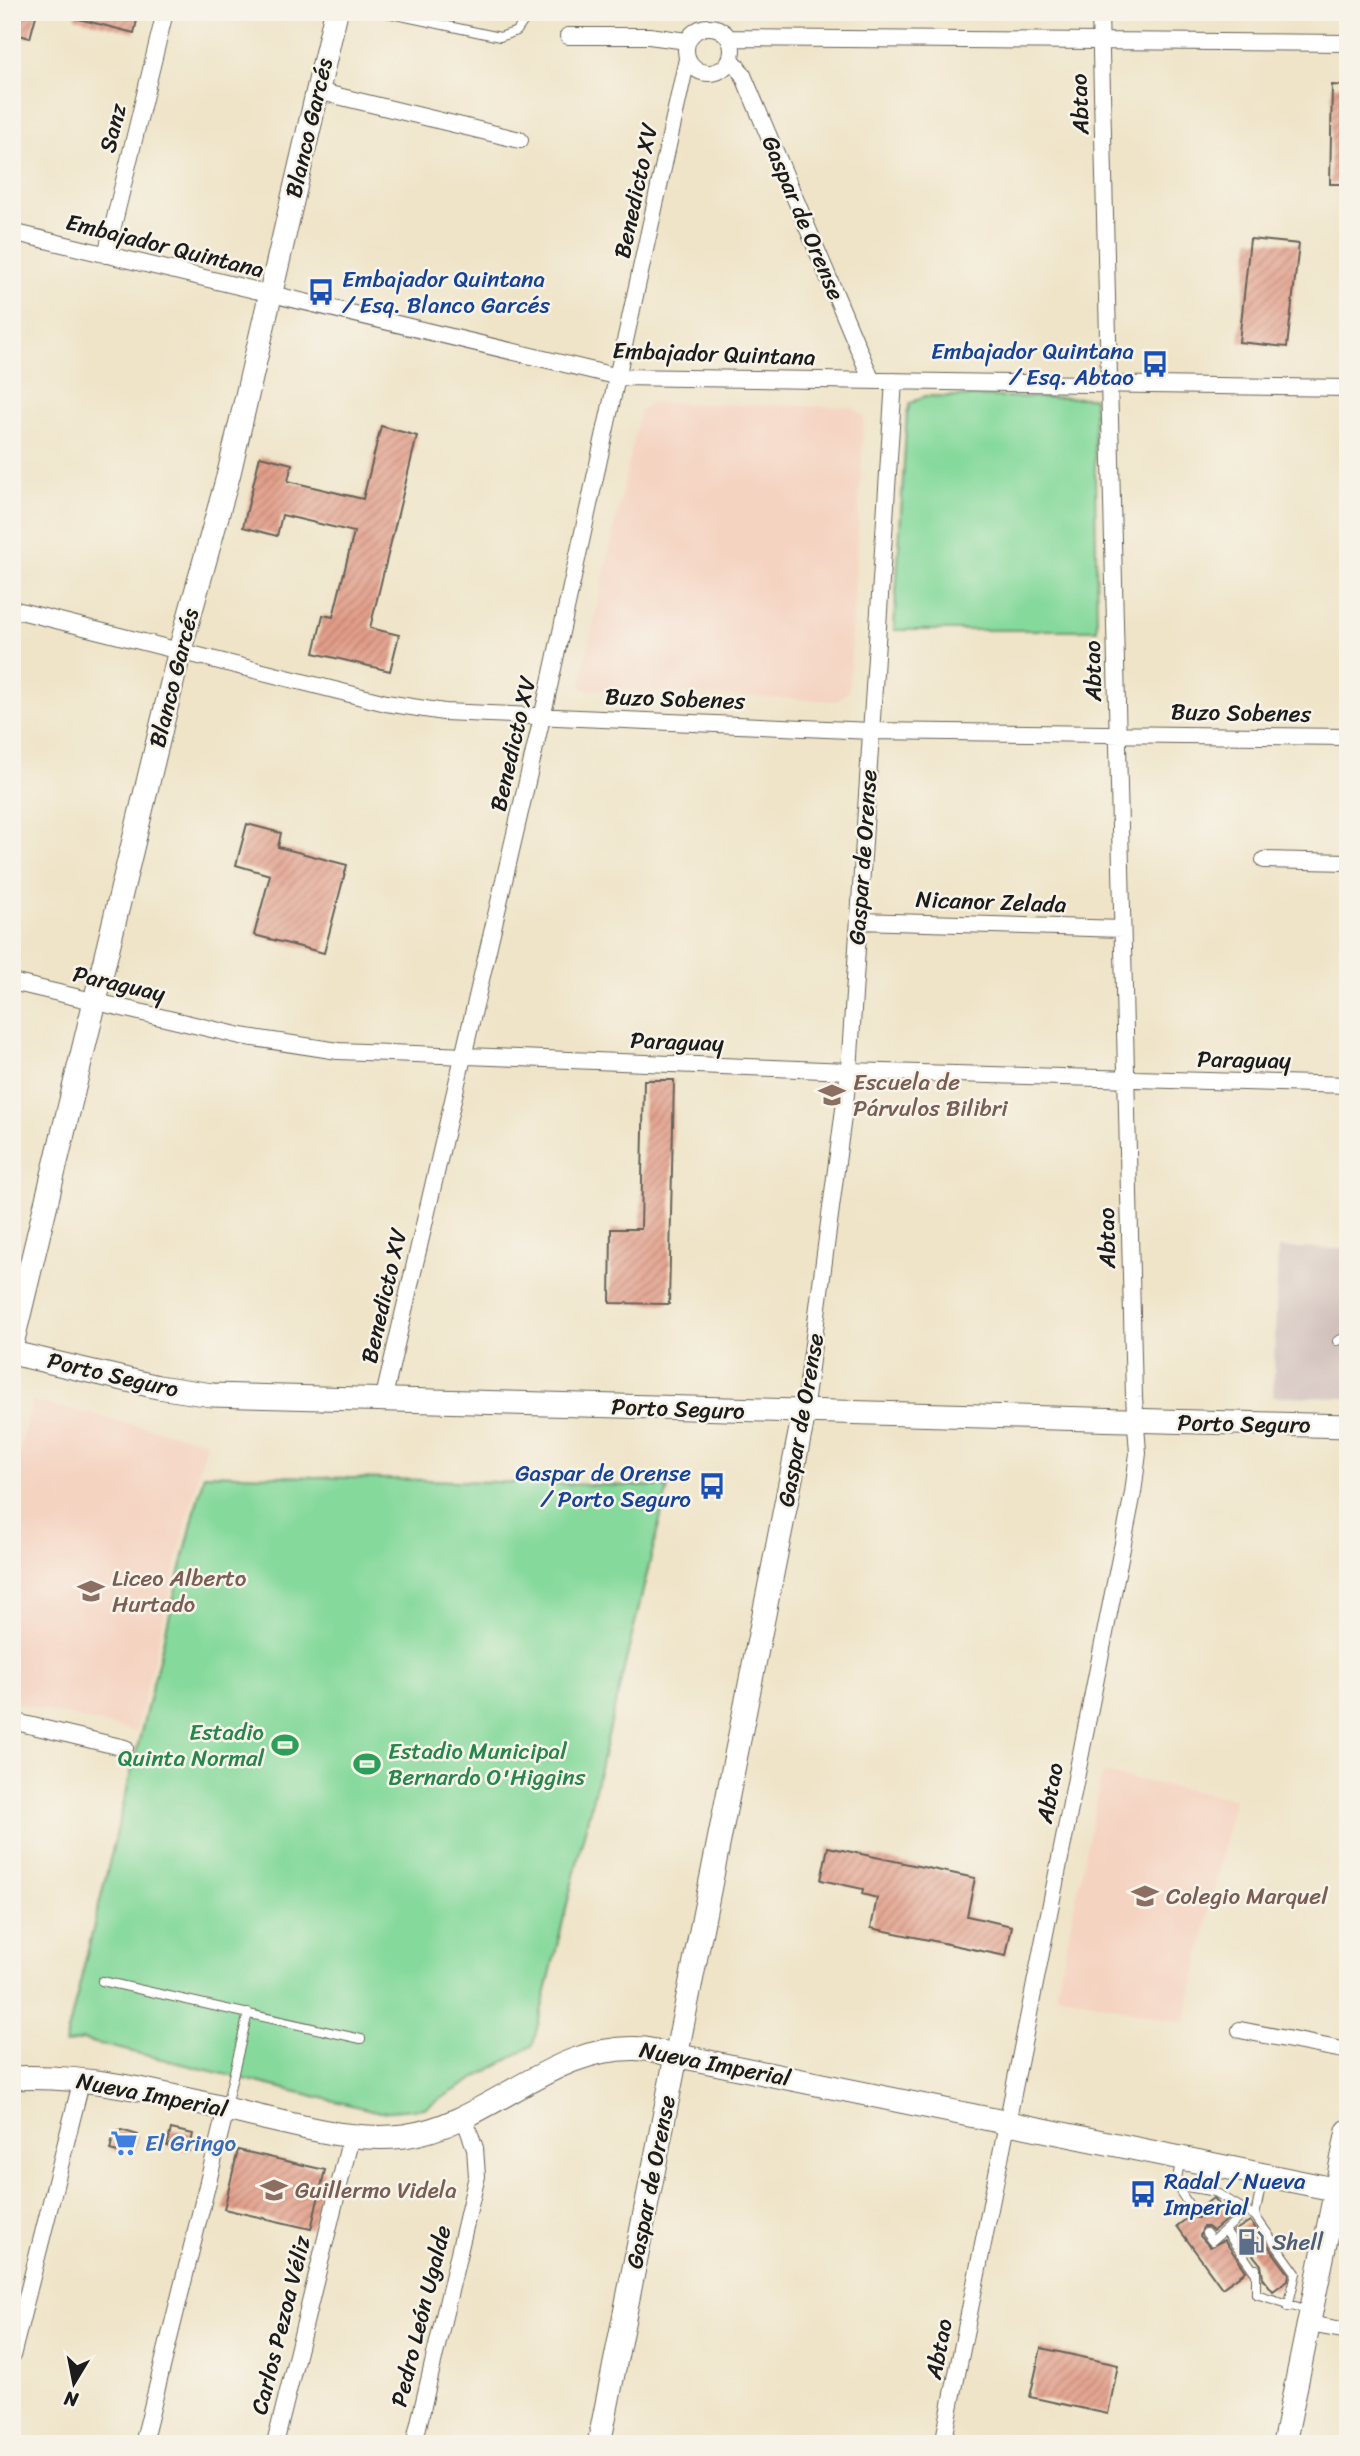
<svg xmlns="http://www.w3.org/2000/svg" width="1360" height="2456" font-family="Sriracha,sans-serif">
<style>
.built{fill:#f5d3c1}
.industrial{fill:#d1c0bc}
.green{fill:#85d99b;stroke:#507a5c;stroke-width:2}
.building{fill:url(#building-hatch)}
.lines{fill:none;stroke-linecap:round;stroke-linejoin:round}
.lane-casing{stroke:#666258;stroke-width:10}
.street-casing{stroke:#666258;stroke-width:18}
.secondary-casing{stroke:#666258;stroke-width:25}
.lane{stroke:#fff;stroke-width:8}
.street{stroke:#fff;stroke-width:16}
.secondary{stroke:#fff;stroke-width:23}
.labels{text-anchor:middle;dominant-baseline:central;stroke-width:5;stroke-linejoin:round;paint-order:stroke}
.street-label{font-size:23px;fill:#1c1c1c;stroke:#f7f3e8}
.transit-label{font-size:23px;fill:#164399;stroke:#f7f3e8;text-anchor:start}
.education-label{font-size:23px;fill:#785e54;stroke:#f7f3e8;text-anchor:start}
.leisure-label{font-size:23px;fill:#27864d;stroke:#f7f3e8;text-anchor:end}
.shop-label{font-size:23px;fill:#366cbe;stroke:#f7f3e8;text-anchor:start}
.service-label{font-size:23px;fill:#4e5e75;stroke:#f7f3e8;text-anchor:start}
</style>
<defs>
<pattern id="building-hatch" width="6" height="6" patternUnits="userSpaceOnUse" patternTransform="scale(1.75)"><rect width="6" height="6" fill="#e29c87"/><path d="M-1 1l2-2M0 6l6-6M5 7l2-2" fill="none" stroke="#b67e6e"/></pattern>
</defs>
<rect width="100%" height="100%" fill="#f7f3e8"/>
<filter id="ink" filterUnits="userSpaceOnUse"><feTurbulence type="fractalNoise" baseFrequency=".0143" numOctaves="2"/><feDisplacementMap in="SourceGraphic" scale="14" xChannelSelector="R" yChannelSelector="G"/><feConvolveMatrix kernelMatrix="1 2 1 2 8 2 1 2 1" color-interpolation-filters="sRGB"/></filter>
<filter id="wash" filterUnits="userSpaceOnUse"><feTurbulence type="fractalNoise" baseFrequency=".00686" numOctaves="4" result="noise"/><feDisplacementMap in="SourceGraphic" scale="28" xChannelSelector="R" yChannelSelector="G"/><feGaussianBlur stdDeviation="1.57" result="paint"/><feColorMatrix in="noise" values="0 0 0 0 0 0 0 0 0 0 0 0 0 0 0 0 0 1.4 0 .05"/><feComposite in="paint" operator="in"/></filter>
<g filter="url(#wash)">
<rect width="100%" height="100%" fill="#efe4c8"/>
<!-- built -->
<path class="built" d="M 650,403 L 852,407 L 864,417 L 849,691 L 837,701 L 583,689 L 580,684 L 640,411 Z
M 32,1401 L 206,1441 L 136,1732 L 12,1702 L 12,1480 Z
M 1102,1773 L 1234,1799 L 1185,2023 L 1056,1994 Z"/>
<!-- industrial -->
<path class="industrial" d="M 1278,1248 L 1348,1249 L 1348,1398 L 1273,1396 Z"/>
<!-- green -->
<path class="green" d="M 924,396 L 1094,398 L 1097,630 L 894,630 L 907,413 L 910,404 Z
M 204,1474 L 668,1487 L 533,2045 L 424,2108 L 380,2112 L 83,2040 L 65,2044 Z"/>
<g id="blocks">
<!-- building -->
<path class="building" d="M 12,12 L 37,12 L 30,38 L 12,33 Z
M 76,12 L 139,12 L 134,33 L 75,18 Z
M 1332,85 L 1348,86 L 1348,184 L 1330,184 Z
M 1250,239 L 1299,244 L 1287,347 L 1239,342 Z
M 381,426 L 417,436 L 370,628 L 399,635 L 390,671 L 314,653 L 323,615 L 333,617 L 354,532 L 282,515 L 277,536 L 243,527 L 260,456 L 292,464 L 288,481 L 363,499 Z
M 247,824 L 281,833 L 278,847 L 347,865 L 324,953 L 254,935 L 270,875 L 236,865 Z
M 644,1080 L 674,1080 L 669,1304 L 610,1303 L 611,1229 L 641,1229 Z
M 828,1847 L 975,1878 L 967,1916 L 1012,1926 L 1006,1956 L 871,1928 L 877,1898 L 862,1894 L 863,1889 L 821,1880 Z
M 171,2129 L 193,2134 L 189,2151 L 167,2146 Z
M 121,2130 L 138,2135 L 133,2156 L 110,2150 L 114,2133 Z
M 238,2150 L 325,2170 L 311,2229 L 224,2209 Z
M 1213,2198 L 1230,2217 L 1213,2231 L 1208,2227 L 1203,2227 L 1200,2236 L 1210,2247 L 1224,2240 L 1246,2271 L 1222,2288 L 1177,2226 L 1189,2217 L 1198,2218 L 1199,2209 Z
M 1250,2221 L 1289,2274 L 1288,2280 L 1273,2291 L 1263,2278 L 1261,2265 L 1234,2231 Z
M 1041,2348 L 1118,2365 L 1108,2414 L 1030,2397 Z"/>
</g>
</g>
<g filter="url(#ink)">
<use href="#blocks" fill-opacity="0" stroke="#666258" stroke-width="2"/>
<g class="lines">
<defs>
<path id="lane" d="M 382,12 L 500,37 L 517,31 L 530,12
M 1337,1341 L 1348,1336
M 102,1981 L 361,2039
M 226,2106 L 248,2013
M 1180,2162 L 1176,2185 L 1194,2213
M 1176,2185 L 1215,2192 L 1255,2216 L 1263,2176
M 1255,2216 L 1296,2273 L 1288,2307
M 1225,2230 L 1254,2271
M 1206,2233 L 1212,2241 L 1247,2211
M 1256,2269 L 1256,2294 L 1308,2310"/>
<path id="street" d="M686 50a23 23 0 1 1 46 0a23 23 0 1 1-46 0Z
M 568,36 L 649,36 L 687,41
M 729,38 L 1348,43
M 731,58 L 743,75 L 872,381
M 317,91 L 520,140
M 12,232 L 619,377 L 1348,388
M 106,255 L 165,12
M 12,609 L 386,703 L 444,712 L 871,731 L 1348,737
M 1264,860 L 1348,862
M 859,921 L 1122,929
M 12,982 L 241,1036 L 338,1051 L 849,1071 L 1348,1085
M 383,1401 L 547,696 L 687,59
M 804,1413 L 849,1071 L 894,381
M 12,1721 L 125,1748
M 1240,2030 L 1348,2051
M 1309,2324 L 1348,2331
M 12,2356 L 82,2079
M 143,2444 L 226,2109
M 275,2444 L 351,2137
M 414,2444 L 477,2176 L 475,2148 L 464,2118
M 943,2444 L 1133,1493 L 1138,1453 L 1134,1397 L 1100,12"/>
<path id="secondary" d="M 12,1344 L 180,650 L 229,473 L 336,12
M 12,1353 L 158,1387 L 212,1395 L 1348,1426
M 12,2078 C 100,2074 183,2099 268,2119 C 313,2129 357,2142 404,2136 C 491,2124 553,2041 645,2049 L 1348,2192
M 599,2444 L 804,1413
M 1284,2444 L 1348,2131"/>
</defs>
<!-- lane casing -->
<use href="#lane" class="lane-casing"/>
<!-- street casing -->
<use href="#street" class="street-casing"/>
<!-- secondary casing -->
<use href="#secondary" class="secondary-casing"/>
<!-- lane -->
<use href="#lane" class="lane"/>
<!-- street -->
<use href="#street" class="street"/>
<!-- secondary -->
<use href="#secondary" class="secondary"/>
</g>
</g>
<!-- icons -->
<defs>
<symbol id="bus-bare" viewBox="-9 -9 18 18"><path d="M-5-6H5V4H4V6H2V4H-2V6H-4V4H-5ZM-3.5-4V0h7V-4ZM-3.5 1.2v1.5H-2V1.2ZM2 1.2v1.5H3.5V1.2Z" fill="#1a4fb4" stroke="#f7f3e8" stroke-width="2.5" paint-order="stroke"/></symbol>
<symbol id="school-bare" viewBox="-9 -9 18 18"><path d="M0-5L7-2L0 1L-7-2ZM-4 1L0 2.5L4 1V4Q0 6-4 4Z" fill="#8d6e63" stroke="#f7f3e8" stroke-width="2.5" paint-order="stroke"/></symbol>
<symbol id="stadium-bare" viewBox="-9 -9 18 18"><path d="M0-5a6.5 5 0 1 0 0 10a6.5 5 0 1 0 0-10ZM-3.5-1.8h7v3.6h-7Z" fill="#2e9e5b" stroke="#f7f3e8" stroke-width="2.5" paint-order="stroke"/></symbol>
<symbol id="supermarket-bare" viewBox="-9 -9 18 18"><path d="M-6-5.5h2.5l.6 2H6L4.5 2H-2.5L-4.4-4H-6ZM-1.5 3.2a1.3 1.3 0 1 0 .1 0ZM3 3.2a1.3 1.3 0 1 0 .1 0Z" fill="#3f7fe0" stroke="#f7f3e8" stroke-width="2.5" paint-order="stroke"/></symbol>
<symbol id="fuel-bare" viewBox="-9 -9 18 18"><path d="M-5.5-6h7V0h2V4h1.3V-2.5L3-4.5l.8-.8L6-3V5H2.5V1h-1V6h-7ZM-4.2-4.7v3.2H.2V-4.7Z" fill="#5c6f8a" stroke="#f7f3e8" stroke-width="2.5" paint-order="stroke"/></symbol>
</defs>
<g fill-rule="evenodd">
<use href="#bus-bare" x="302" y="273" width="38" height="38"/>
<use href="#bus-bare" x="1136" y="345" width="38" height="38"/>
<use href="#school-bare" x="813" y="1076" width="38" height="38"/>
<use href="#bus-bare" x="693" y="1467" width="38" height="38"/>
<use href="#school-bare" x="72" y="1572" width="38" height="38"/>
<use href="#stadium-bare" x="266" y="1726" width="38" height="38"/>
<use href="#stadium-bare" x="348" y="1745" width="38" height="38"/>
<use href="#school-bare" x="1126" y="1877" width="38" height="38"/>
<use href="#supermarket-bare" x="105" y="2124" width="38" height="38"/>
<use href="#school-bare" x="255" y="2171" width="38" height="38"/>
<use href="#bus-bare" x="1124" y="2175" width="38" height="38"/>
<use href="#fuel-bare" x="1232" y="2223" width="38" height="38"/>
</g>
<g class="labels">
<!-- street labels -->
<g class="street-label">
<text transform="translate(1080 104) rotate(-92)">Abtao</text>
<text transform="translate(113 128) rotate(-76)">Sanz</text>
<text transform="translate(309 128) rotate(-77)">Blanco Garcés</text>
<text transform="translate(636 191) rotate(-78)">Benedicto XV</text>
<text transform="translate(803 218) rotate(67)">Gaspar de Orense</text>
<text transform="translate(165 246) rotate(14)">Embajador Quintana</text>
<text transform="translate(714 354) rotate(2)">Embajador Quintana</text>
<text transform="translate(1093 671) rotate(-91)">Abtao</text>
<text transform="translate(174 678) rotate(-76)">Blanco Garcés</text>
<text transform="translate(675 699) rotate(2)">Buzo Sobenes</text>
<text transform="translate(1241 713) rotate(1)">Buzo Sobenes</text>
<text transform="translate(513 744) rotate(-77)">Benedicto XV</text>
<text transform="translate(863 857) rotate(-86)">Gaspar de Orense</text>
<text transform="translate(991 902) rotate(2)">Nicanor Zelada</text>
<text transform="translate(119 984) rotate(13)">Paraguay</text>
<text transform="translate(677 1042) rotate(2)">Paraguay</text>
<text transform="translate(1244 1060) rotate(1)">Paraguay</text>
<text transform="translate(1107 1238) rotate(-91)">Abtao</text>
<text transform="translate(384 1296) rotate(-77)">Benedicto XV</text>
<text transform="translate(113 1375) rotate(13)">Porto Seguro</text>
<text transform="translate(678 1409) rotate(2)">Porto Seguro</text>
<text transform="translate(801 1420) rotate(-80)">Gaspar de Orense</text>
<text transform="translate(1244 1424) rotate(1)">Porto Seguro</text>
<text transform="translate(1050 1793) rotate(-79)">Abtao</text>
<text transform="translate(715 2064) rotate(11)">Nueva Imperial</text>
<text transform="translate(152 2095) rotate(11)">Nueva Imperial</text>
<text transform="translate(651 2182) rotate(-79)">Gaspar de Orense</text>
<text transform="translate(421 2316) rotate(-76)">Pedro León Ugalde</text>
<text transform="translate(281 2325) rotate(-76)">Carlos Pezoa Véliz</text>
<text transform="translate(939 2349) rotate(-79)">Abtao</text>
</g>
<!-- transit labels -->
<g class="transit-label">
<text x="342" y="279">Embajador Quintana<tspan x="342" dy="26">/ Esq. Blanco Garcés</tspan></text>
<text x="1134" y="351" text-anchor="end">Embajador Quintana<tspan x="1134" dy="26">/ Esq. Abtao</tspan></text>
<text x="691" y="1473" text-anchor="end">Gaspar de Orense<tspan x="691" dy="26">/ Porto Seguro</tspan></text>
<text x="1164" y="2181">Radal / Nueva<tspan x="1164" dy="26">Imperial</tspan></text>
</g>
<!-- education labels -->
<g class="education-label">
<text x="853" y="1082">Escuela de<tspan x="853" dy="26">Párvulos Bilibri</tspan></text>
<text x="112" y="1578">Liceo Alberto<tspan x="112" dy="26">Hurtado</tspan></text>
<text x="1166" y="1896">Colegio Marquel</text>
<text x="295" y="2190">Guillermo Videla</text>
</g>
<!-- leisure labels -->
<g class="leisure-label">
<text x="264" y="1732">Estadio<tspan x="264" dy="26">Quinta Normal</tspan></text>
<text x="388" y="1751" text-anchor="start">Estadio Municipal<tspan x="388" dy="26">Bernardo O'Higgins</tspan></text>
</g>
<!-- shop labels -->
<g class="shop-label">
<text x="145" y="2143">El Gringo</text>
</g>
<!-- service labels -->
<g class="service-label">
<text x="1272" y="2242">Shell</text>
</g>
</g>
<!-- margin -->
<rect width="1360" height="2456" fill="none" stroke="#f7f3e8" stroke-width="42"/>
<!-- north arrow -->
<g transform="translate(74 2383) rotate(190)" stroke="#f7f3e8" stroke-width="5" paint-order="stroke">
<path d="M0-5L12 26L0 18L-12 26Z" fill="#1c1c1c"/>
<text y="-10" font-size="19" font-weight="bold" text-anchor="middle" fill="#1c1c1c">N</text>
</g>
</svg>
